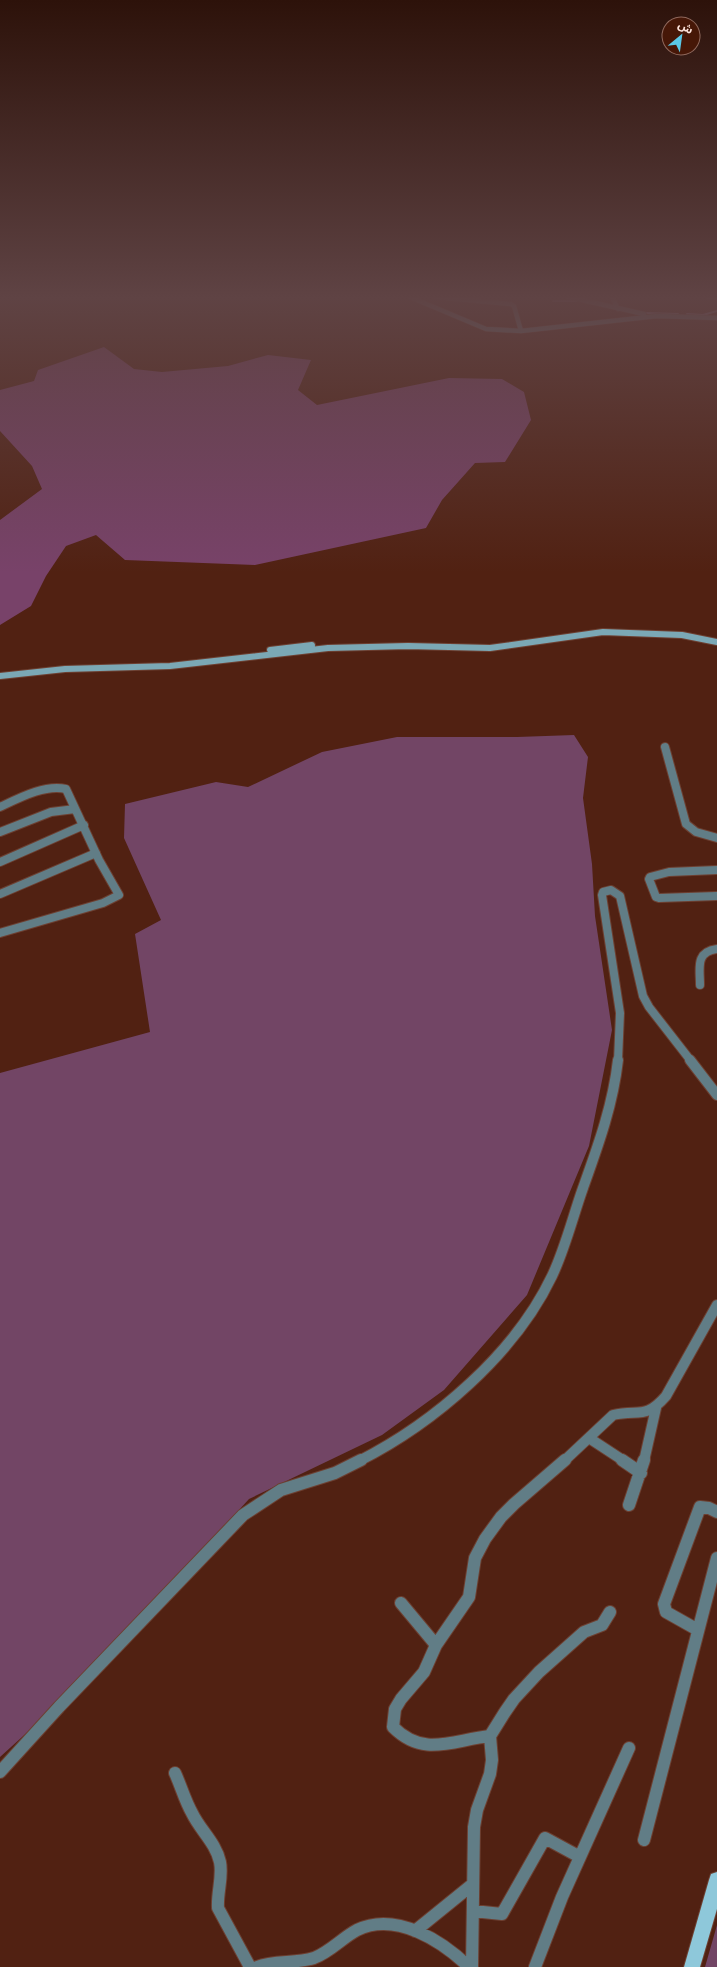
<svg xmlns="http://www.w3.org/2000/svg" width="717" height="1967" font-family="'Roboto Serif','Noto Sans Arabic',serif">
<style>
.green{fill:#724565}
.forest{fill:#784269}
.lines{fill:none;stroke-linecap:round;stroke-linejoin:round}
.stream{stroke:#928fb6;stroke-width:2}
.street-far3-casing{stroke:#6d4032;stroke-width:5.5}
.street-far2-casing{stroke:#6d4032;stroke-width:10}
.street-far1-casing{stroke:#6d4032;stroke-width:12}
.street-casing{stroke:#6d4032;stroke-width:14}
.secondary-casing{stroke:#6d4032;stroke-width:8}
.primary-casing{stroke:#6d4032;stroke-width:2}
.street-far3{stroke:#617d86;stroke-width:4.5}
.street-far2{stroke:#617d86;stroke-width:8}
.street-far1{stroke:#617d86;stroke-width:10}
.street{stroke:#617d86;stroke-width:12}
.secondary{stroke:#7ba8b5;stroke-width:6}
.primary{fill:#8ec8da;fill-rule:evenodd}
</style>
<rect width="100%" height="100%" fill="#512112"/>
<!-- green -->
<path class="green" d="M 574,735 L 588,757 L 583,798 L 592,864 L 595,916 L 612,1030 L 589,1146 L 527,1295 L 444,1390 L 382,1435 L 249,1499 L 75,1689 L 0,1757 L 0,1073 L 150,1032 L 135,934 L 161,920 L 124,838 L 125,804 L 216,782 L 248,787 L 322,752 L 397,737 L 517,737 Z
M 717,1925 L 717,1967 L 705,1967 Z"/>
<!-- forest -->
<path class="forest" d="M 104,347 L 134,369 L 162,372 L 228,366 L 268,355 L 311,360 L 298,390 L 317,405 L 449,378 L 502,379 L 524,392 L 531,420 L 505,462 L 475,463 L 442,500 L 426,528 L 255,565 L 125,560 L 96,535 L 66,546 L 46,576 L 31,606 L 0,625 L 0,520 L 42,489 L 32,466 L 0,431 L 0,390 L 34,381 L 38,370 Z"/>
<g class="lines">
<!-- stream -->
<path class="stream" d="M 553,301 L 579,301
M 644,313 L 678,314
M 687,314 L 703,315 L 717,311"/>
<defs>
<path id="street-far3" d="M 410,297 L 486,329 L 521,331 L 657,316 L 717,318
M 436,297 L 511,304 L 514,306 L 521,331
M 569,297 L 644,314
M 612,297 L 618,309
M 709,297 L 716,298"/>
<path id="street-far2" d="M 665,747 L 686,824 L 696,832 L 717,838
M 0,807 C 19,798 45,784 66,789 L 99,860 L 119,895 L 103,903 L 0,933
M 0,832 L 51,812 L 75,809
M 0,862 L 84,825
M 717,870 L 669,872 L 650,877 L 649,879 L 656,897 L 659,898 L 717,896
M 0,894 L 96,853
M 700,985 C 700,968 695,952 717,949
M 618,1061 L 620,1013 L 602,895 L 603,892 L 611,890 L 620,896 L 643,996 L 649,1007 L 691,1061"/>
<path id="street-far1" d="M 690,1060 L 717,1095
M 589,1438 L 624,1461
M 359,1461 C 434,1423 515,1354 552,1276 C 565,1249 573,1216 583,1188 C 598,1146 613,1105 618,1060
M 564,1461 L 613,1415 C 639,1409 645,1420 666,1396 L 717,1305
M 644,1461 L 656,1408"/>
<path id="street" d="M 622,1460 L 641,1473
M 629,1505 L 644,1460
M 401,1603 L 436,1645
M 698,1630 L 666,1612 L 664,1604 L 700,1507 L 709,1508 L 717,1512
M 490,1736 C 452,1740 424,1758 393,1727 L 395,1709 L 401,1699 L 424,1672 L 436,1645 L 469,1597 L 475,1558 L 485,1539 L 501,1517 L 514,1504 L 565,1460
M 0,1772 L 59,1707 L 243,1515 L 281,1490 L 335,1473 L 361,1460
M 175,1773 C 181,1786 185,1801 192,1813 C 200,1830 216,1843 220,1862 C 223,1877 217,1892 218,1908 L 250,1967
M 644,1840 L 717,1558
M 473,1911 L 502,1914 L 545,1838 L 580,1857
M 415,1931 L 473,1884
M 257,1967 C 275,1960 295,1964 314,1958 C 330,1952 342,1938 357,1930 C 396,1911 442,1941 469,1967
M 472,1967 L 474,1827 L 477,1810 L 490,1774 L 492,1760 L 490,1736 L 505,1712 L 514,1699 L 539,1672 L 584,1632 L 602,1625 L 610,1612
M 535,1967 L 562,1897 L 629,1748"/>
<path id="secondary" d="M 270,650 L 312,645
M 0,676 L 65,669 L 170,666 L 328,648 L 408,646 L 490,648 L 603,632 L 682,635 L 717,642"/>
<path id="primary" d="M 717,1872 L 717,1909 L 700,1967 L 684,1967 L 709,1880 L 711,1874 Z"/>
</defs>
<!-- street-far3 casing -->
<use href="#street-far3" class="street-far3-casing"/>
<!-- street-far2 casing -->
<use href="#street-far2" class="street-far2-casing"/>
<!-- street-far1 casing -->
<use href="#street-far1" class="street-far1-casing"/>
<!-- street casing -->
<use href="#street" class="street-casing"/>
<!-- secondary casing -->
<use href="#secondary" class="secondary-casing"/>
<!-- primary casing -->
<use href="#primary" class="primary-casing"/>
<!-- street-far3 -->
<use href="#street-far3" class="street-far3"/>
<!-- street-far2 -->
<use href="#street-far2" class="street-far2"/>
<!-- street-far1 -->
<use href="#street-far1" class="street-far1"/>
<!-- street -->
<use href="#street" class="street"/>
<!-- secondary -->
<use href="#secondary" class="secondary"/>
<!-- primary -->
<use href="#primary" class="primary"/>
</g>
<!-- sky -->
<linearGradient id="sky" x2="0" y2="1"><stop stop-color="#2d120a"/><stop offset="0.52" stop-color="#5f4344"/><stop offset="1" stop-color="#5f4344" stop-opacity="0"/></linearGradient>
<rect width="717" height="572" fill="url(#sky)"/>
<!-- north arrow -->
<g transform="translate(681 36) rotate(29)"><circle r="19" fill="#461707" stroke="#90695d"/>
<path d="M0-3L7 15L0 10L-7 15Z" fill="#5ac8e6"/>
<text y="-6" font-size="11" font-weight="bold" text-anchor="middle" fill="#ffe5dd">ش</text>
</g>
</svg>
